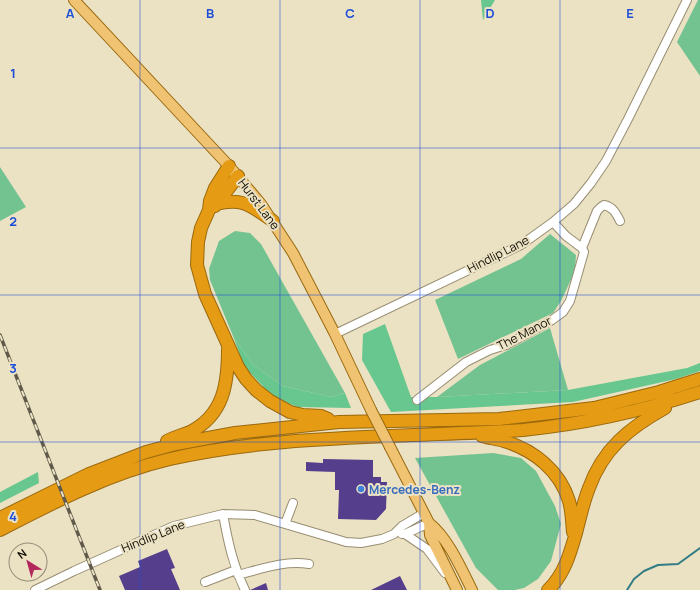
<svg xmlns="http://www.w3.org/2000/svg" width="700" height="590" font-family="Manrope,sans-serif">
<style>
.green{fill:#73c391}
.forest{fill:#68c78e}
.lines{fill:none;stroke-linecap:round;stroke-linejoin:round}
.stream{stroke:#327c85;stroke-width:2}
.building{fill:#553f8c}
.minor-casing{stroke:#978e72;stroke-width:10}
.major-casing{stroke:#9a690e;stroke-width:12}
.highway-casing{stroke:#9a690e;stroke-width:14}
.minor{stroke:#fff;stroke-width:8}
.major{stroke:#efc371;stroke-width:10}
.highway{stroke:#e59b13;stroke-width:12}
.rail-casing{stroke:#605a4a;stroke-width:3.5}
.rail{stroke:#ebe1c3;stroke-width:2;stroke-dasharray:6;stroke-linecap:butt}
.major-bridge-casing{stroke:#9a690e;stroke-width:12;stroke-linecap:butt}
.major-bridge{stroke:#efc371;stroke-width:10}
.grid{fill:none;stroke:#1d4ed8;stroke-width:1;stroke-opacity:0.55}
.shop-dot{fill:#3f7fe0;stroke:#ebe1c3;stroke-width:1.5}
.labels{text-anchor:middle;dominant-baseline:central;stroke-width:4;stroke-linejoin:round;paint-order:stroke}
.street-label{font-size:12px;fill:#100d04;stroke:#ebe1c3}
.shop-label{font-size:12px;font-weight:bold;fill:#366cbe;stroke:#ebe1c3;text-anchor:start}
.grid-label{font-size:13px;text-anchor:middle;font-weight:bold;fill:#1d4ed8;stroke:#ebe1c3;stroke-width:4;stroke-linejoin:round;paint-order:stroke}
</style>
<rect width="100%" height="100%" fill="#ebe1c3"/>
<!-- green -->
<path class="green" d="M 698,0 L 700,0 L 700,76 L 677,42 Z
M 0,167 L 26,207 L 0,221 Z
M 235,231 L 250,233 L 261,244 L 345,393 L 331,397 L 283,386 L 253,365 L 233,336 L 210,280 L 209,269 L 219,241 Z
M 550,234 L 576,255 L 575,271 L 561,301 L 553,313 L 458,359 L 435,300 L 521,259 Z
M 550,328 L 568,390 L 437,397 L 480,365 Z
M 493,453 L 521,458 L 536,471 L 555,506 L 561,524 L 551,561 L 538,579 L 524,588 L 515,590 L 498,590 L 476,568 L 415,458 Z"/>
<!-- forest -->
<path class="forest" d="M 481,0 L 495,0 L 483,20 Z
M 385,324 L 411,397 L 437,397 L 568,390 L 687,368 L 700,363 L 700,371 L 676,379 L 573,402 L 391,412 L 362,360 L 363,334 Z
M 233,336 L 253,365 L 283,386 L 331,397 L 345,393 L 351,408 L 297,407 L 271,395 L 244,366 Z
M 38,472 L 39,483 L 0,503 L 0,492 Z"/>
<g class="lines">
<!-- stream -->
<path class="stream" d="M 627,590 L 634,579 L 644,571 L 658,565 L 678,564 L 700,548"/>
</g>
<!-- building -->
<path class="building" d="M 323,459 L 373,460 L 373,477 L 381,477 L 381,482 L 387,482 L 386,509 L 376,520 L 338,519 L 339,490 L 335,490 L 335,472 L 306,471 L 306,462 L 323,463 Z
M 167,549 L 175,568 L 171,569 L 180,590 L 125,590 L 119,576 L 140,567 L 138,561 Z
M 400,576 L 407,590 L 371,590 Z
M 266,583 L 268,590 L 250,590 Z"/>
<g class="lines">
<defs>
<path id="minor" d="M 582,248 L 597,211 L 601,207 L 604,205 C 613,207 616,213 620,221
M 335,334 L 521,245 L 553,222 L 574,204 L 591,183 L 606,161 L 628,119 L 687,0
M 417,400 L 466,362 L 490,350 L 506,345 L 552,320 L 563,312 L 570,301 L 584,252 L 582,248 L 566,236 L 553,222
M 223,514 C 228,542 233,565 245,590
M 285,524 L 293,503
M 402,534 L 405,534 L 429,523
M 405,534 L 427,549 L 445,573
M 238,575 C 261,569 285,560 309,564
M 205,582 L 236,570
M 35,590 L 74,571 L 174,526 L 223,514 L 255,515 L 346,542 L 361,543 L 382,539 L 394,534 L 402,526 L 424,513"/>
<path id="major" d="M 74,0 L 229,166 L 261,204 L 293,253 L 335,334 L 371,410
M 390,447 L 429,523 L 430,535 L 457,590
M 429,523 C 448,538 461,568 472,590"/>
<path id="highway" d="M 229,166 L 215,188 L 210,201 L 209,210 L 201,228 L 198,242 L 197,265 L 205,294 L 238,367 L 246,379 L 256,390 L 270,401 L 290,412 L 303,415 L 321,416 L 328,419
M 216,204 C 244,197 252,207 273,221
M 215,206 L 238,176
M 482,436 C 489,438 497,439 504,441 C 534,450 560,471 569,501 C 572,511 572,522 573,532
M 167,441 C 174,437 182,435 190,432 C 224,415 228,383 228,349
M 0,518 L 89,474 L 146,452 L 176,444 L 235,433 L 339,422 L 499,419 L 594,408 L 659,392 L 700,379
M 0,530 C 54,502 110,473 170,459 C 257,439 351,438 440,434 C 468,433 496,432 523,430 C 584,424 642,411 700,392
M 548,590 C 564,575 570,554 576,533 C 580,518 583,503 589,488 C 603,449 629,428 665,408"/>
</defs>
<!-- minor casing -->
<use href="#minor" class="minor-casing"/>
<!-- major casing -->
<use href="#major" class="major-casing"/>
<!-- highway casing -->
<use href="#highway" class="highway-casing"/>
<!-- minor -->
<use href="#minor" class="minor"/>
<!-- major -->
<use href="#major" class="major"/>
<!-- highway -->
<use href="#highway" class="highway"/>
<defs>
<path id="rail" d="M 0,335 L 100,590"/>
</defs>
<!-- rail casing -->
<use href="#rail" class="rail-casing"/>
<!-- rail -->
<use href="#rail" class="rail"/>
<defs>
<path id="major-bridge" d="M 371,410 L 390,447"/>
</defs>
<!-- major-bridge casing -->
<use href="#major-bridge" class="major-bridge-casing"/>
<!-- major-bridge -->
<use href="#major-bridge" class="major-bridge"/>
</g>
<!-- grid -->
<path class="grid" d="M 140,0 L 140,590M 280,0 L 280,590M 420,0 L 420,590M 560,0 L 560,590M 0,148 L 700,148M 0,295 L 700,295M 0,442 L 700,442"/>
<!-- markers -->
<circle class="shop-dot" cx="361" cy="489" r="4"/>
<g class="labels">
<!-- street labels -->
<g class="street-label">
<text transform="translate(259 204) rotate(53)">Hurst Lane</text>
<text transform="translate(498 254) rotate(-27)">Hindlip Lane</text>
<text transform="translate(524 333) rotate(-27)">The Manor</text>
<text transform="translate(153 536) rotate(-22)">Hindlip Lane</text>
</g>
<!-- shop labels -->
<g class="shop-label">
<text x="369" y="489">Mercedes-Benz</text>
</g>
</g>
<g class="grid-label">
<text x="70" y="18">A</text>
<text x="210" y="18">B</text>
<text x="350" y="18">C</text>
<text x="490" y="18">D</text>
<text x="630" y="18">E</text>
<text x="13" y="78">1</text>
<text x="13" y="226">2</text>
<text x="13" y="373">3</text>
<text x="13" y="521">4</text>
</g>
<!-- north arrow -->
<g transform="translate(28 562) rotate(323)"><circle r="19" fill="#ebe1c3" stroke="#938c77"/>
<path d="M0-3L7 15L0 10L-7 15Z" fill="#b4275d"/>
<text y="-6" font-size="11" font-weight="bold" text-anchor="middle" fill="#100d04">N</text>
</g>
</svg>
